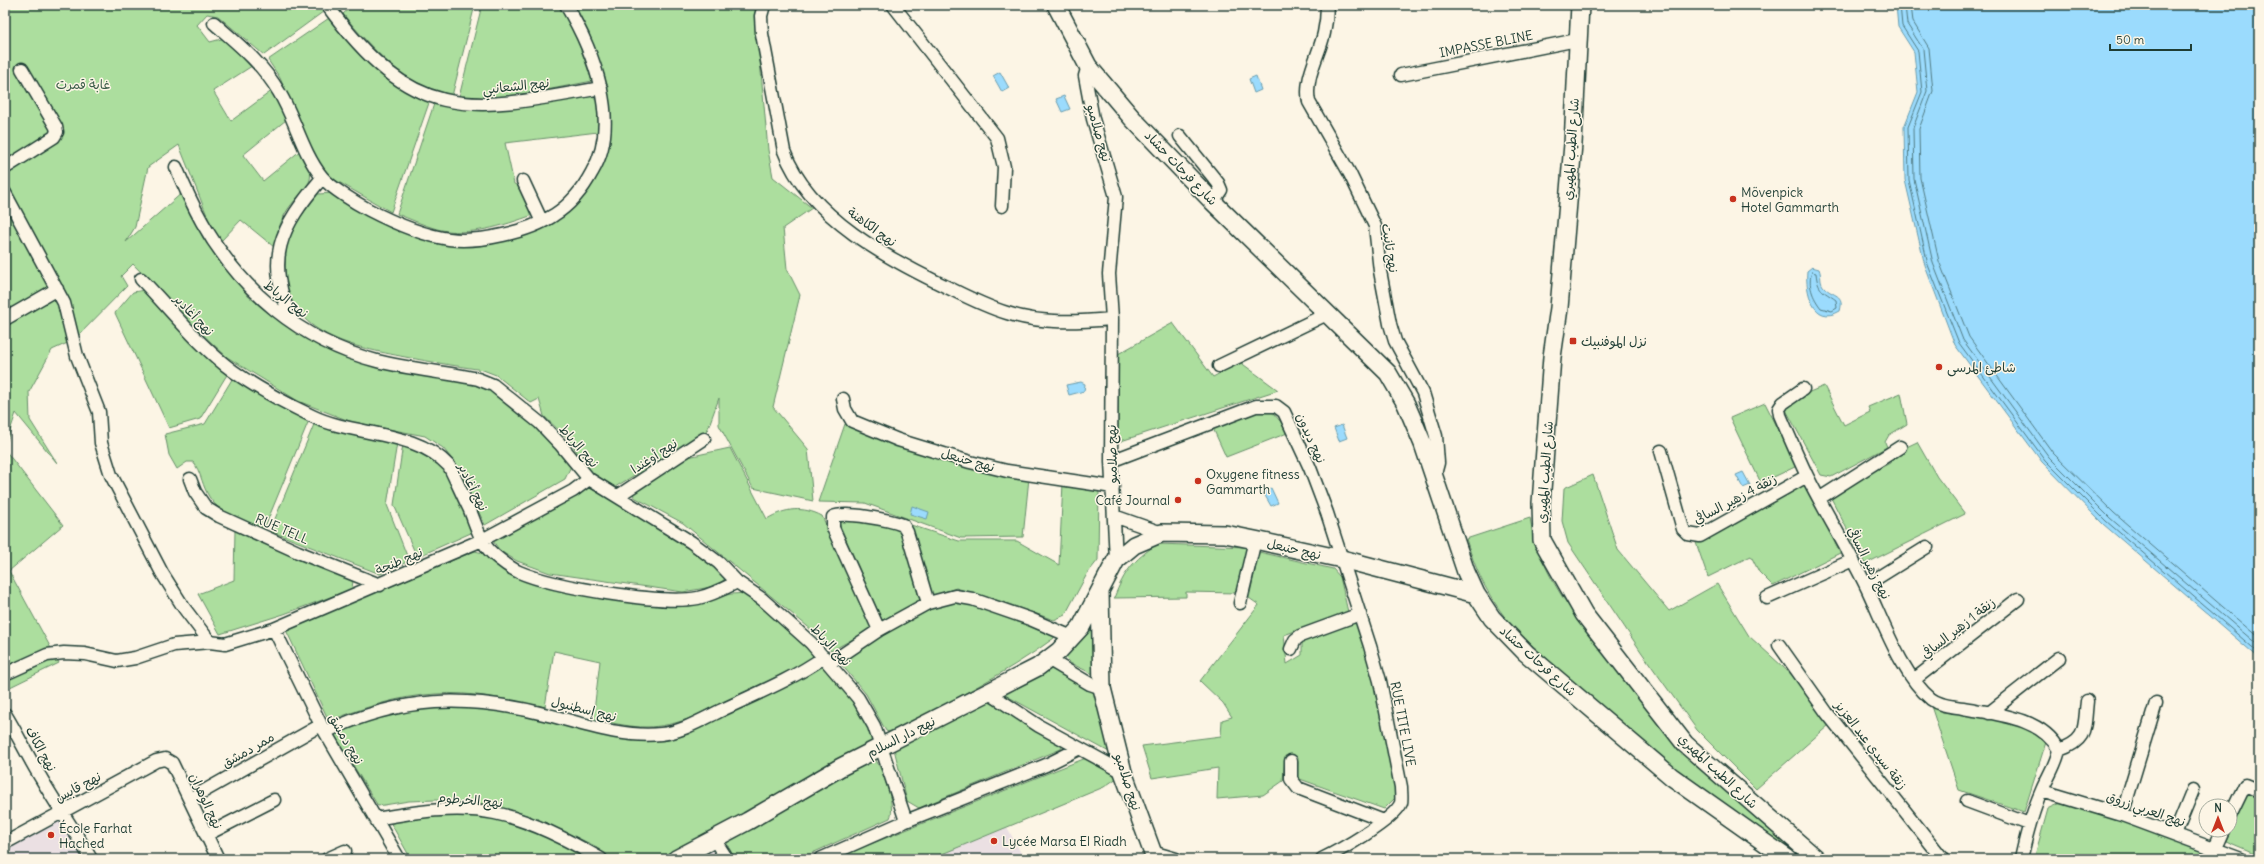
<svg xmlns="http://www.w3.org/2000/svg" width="2264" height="864" font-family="Delius,'Playpen Sans Arabic',sans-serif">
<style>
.built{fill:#ebe0e3}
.green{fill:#acde9e;stroke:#668e69}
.water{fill:#9bdbfd;stroke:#699cad}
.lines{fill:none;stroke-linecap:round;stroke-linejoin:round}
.shore{stroke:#517c84;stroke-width:1}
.street-casing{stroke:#1f3d34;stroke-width:15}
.secondary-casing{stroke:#1f3d34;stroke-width:20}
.street{stroke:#fcf5e5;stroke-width:12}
.secondary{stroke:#fcf5e5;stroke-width:17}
.poi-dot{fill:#c8321e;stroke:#fcf5e5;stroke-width:1.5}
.labels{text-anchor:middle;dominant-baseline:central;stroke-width:3;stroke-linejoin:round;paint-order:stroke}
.street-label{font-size:13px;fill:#1f3d34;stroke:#fcf5e5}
.park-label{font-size:13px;fill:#3b5d49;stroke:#fcf5e5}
.poi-label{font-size:13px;fill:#1f3d34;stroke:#fcf5e5;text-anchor:start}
</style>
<rect width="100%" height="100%" fill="#fcf5e5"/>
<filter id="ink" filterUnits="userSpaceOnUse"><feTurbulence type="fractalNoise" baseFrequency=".025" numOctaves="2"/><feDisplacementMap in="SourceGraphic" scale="8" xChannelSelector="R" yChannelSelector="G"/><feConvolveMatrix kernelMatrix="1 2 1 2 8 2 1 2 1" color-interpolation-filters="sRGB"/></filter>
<g filter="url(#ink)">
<!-- built -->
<path class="built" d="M 60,819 L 84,859 L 5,859 L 5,851 Z
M 1007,827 L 1024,859 L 930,859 Z
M 711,848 L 717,859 L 692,859 Z"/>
<!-- green -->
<path class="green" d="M 5,5 L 324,5 L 327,9 L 264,55 L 218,16 L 207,14 L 197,25 L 210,42 L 225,38 L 255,64 L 213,91 L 231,121 L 273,90 L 286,120 L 243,155 L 263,181 L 301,150 C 321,184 306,184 288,209 C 280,221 277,234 274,247 L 241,220 L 221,241 L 210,223 L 179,145 L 148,167 L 135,227 L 126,242 L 183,192 L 203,238 L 248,296 L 265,310 L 301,335 L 341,355 L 488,385 L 560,450 L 571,466 L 565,479 L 485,525 L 455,463 L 443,448 L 425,436 L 352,422 L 298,401 L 227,357 L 186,319 L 133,264 L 121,276 L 127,286 L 74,340 L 52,350 L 29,392 L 30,420 L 57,463 L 16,413 L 5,446 Z
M 353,5 L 475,5 L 452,96 C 403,84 374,51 343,14 Z
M 482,5 L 560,5 L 573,27 L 592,81 L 506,98 L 459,97 Z
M 575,5 L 757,5 L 756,16 L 768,150 L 773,177 L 812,208 L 783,228 L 787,269 L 800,295 L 773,407 L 808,449 L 813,501 L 753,488 L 719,425 L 719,398 L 707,431 L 615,487 L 589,471 L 570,441 L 544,416 L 539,399 L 531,403 L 496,375 L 483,370 C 457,366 431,362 405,357 C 355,347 288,336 285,272 C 285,257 286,241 293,228 C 300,216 310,205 318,194 L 333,193 L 444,243 L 559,218 L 576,205 L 589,190 L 606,157 L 611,123 L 605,77 L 589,33 Z
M 332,16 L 430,100 L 391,212 L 330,177 L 321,167 L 301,127 L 280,78 L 268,60 Z
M 592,94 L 598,103 L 598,132 L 505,143 L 514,184 L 522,188 L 533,215 C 502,226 470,237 437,229 C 423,225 410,219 397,214 L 435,101 Z
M 145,290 L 228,373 L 200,419 L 169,428 L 115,313 L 133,292 Z
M 1173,323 L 1213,377 L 1240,362 L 1278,390 L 1118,442 L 1118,354 Z
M 234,376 L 309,420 L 264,529 C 243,520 218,515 207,493 C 201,481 201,472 193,462 L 187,462 L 177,469 L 169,455 L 165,434 L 205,424 Z
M 1824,386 L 1844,425 L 1870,412 L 1868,407 L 1901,393 L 1907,424 L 1889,435 L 1885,442 L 1887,447 L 1831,477 L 1821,475 L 1785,408 L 1788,401 Z
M 1765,403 L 1797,466 L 1761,483 L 1730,418 Z
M 1255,410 L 1272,412 L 1290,432 L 1226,457 L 1212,426 Z
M 315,422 L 397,443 L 387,505 L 409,561 L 380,574 L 270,531 Z
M 845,424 L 886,439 L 1029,478 L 1023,537 L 961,538 L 865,503 L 818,502 Z
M 1917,442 L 1937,477 L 1965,514 L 1865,564 L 1829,494 L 1890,463 L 1894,453 Z
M 403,444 L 444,465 L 473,532 L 417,557 L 394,505 Z
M 730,448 L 767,519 C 785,508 803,506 822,516 L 873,628 L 831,651 L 813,631 L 683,523 L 634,497 L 633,491 L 688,457 Z
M 5,450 L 63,525 L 9,571 L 59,663 L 6,689 Z
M 1593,475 L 1618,550 L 1669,611 L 1717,584 L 1749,636 L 1793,676 L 1829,725 L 1756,789 L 1697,730 L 1642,653 L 1568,543 L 1562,521 L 1564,488 Z
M 1804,480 L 1840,553 L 1773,586 L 1759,572 L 1751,556 L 1708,577 L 1693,534 Z
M 1063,483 L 1099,488 L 1098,560 L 1087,574 L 1065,615 L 1054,620 L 1000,601 L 956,588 L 935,595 L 927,591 L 908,524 L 959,541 L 1017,541 L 1059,565 Z
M 588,487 L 686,538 L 726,577 L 722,582 L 711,587 L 683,592 L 550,573 L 517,561 L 500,551 L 493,541 Z
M 1530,518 C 1543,599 1620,667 1674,723 C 1714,765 1754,806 1794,848 L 1797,859 L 1680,777 L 1514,629 C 1488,596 1479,579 1466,539 Z
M 837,519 L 901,528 L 920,601 L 883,622 Z
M 235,530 L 293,557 L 353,580 L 352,589 L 284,614 L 220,634 L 198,594 L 234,580 Z
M 1157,544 L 1248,547 L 1237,593 L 1186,592 L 1186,597 L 1114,598 C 1125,570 1133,561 1157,544 Z
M 475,551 L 487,554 L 552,586 L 717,597 L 731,594 L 748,593 L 814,650 L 813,659 L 688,719 C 650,732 631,727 593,719 L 600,661 L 554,651 L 545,707 C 509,700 471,691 435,694 C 398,696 363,708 329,721 L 286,630 Z
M 1259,552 L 1333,569 L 1340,577 L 1348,612 L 1284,635 L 1287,664 L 1302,655 L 1302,640 L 1356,621 L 1372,674 L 1397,796 L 1384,809 L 1297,778 L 1298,757 L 1285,756 L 1283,781 L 1263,795 L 1217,799 L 1218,768 L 1152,778 L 1142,746 L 1221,736 L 1222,720 L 1232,717 L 1223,703 L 1200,681 L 1259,605 L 1249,598 Z
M 951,598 L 1052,632 L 1054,638 C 1003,676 947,702 892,733 L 886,731 L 866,694 L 841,664 L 845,656 Z
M 1090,627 L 1097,629 L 1097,672 L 1093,674 L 1070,663 L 1064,657 Z
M 825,664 L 857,705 L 878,737 L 875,743 L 662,859 L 610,859 L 595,846 L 537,819 L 509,809 L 436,800 L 409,801 L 378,806 L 334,734 L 377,714 L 432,705 L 496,708 L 661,738 L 795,680 Z
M 1051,669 L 1096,694 L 1111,753 L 1005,695 Z
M 989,702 L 1064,743 L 1061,749 L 919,808 L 907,801 L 894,749 Z
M 1930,703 L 2039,730 L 2046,742 L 2024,812 L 1959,790 Z
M 1086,758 L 1121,775 L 1104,787 L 930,859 L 833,859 Z
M 875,759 C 883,770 896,806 890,818 L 799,859 L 735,859 L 727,844 L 729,836 Z
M 2247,792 L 2259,796 L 2259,855 L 2226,841 Z
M 2063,802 L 2161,834 L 2220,857 L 2220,859 L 2034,859 L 2048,809 Z
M 437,814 C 452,815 468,815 483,817 C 520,822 559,839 591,859 L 411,859 L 389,820 Z"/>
<!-- water -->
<path class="water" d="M 1896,5 L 2259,5 L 2259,658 L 2103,524 L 2042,462 L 1955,345 L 1925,266 L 1905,180 L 1904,127 L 1918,92 L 1914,52 L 1898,27 Z
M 1000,72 L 1009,88 L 1002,92 L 993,76 Z
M 1256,76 L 1261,90 L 1254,93 L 1249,79 Z
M 1064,96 L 1070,109 L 1062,112 L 1056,99 Z
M 1812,267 L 1819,269 C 1822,276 1819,282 1824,287 C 1833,297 1845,293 1840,311 C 1813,327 1805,290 1807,271 Z
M 1081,382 L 1085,384 L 1084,391 L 1069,395 L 1066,385 Z
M 1342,425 L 1347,438 L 1339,441 L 1334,428 Z
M 1743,472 L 1750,485 L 1743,488 L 1736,475 Z
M 1271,488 L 1278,503 L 1271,506 L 1263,492 Z
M 912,506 L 929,512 L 927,519 L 910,514 Z"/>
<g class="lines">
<!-- shore -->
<path class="shore" d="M 1900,5 L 1902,26 L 1918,51 L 1922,92 L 1908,127 L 1909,180 L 1928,265 L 1959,343 L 2045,460 L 2106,521 L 2259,653
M 1905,5 L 1907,24 L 1923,49 L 1927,91 L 1913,128 L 1914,179 L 1933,263 L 1963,340 L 2049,457 L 2110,518 L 2259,646
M 1911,5 L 1913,22 L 1929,48 L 1933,91 L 1919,129 L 1920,178 L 1939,261 L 1969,337 L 2053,453 L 2114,513 L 2259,638
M 1812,272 L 1816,273 C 1818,291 1822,290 1836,300 L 1837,308 L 1832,311 L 1821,308 C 1813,298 1807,284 1812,272 Z"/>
<defs>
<path id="street" d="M 327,5 C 415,125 468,112 601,88
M 764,5 L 761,16 L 762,34 L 784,151 C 809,218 890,260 951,289 C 969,298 987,307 1007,313 C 1041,324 1077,322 1112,319
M 893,5 L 997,138 L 1004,167 L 1002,206
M 1327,5 C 1327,14 1326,24 1324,33 C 1319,56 1304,78 1309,102 L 1350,174 L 1375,226 L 1380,271 L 1390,324 L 1395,341 L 1423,393 L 1436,436 L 1438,463 L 1434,478
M 214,23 C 238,44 262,63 279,92 C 295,118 302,152 322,177 C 331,188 356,203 369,210 C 394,223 421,235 449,239 C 479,243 529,232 554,215 C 570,205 583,189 592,172 C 622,123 593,50 566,5
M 1088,66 L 1085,76 L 1093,119 L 1116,197 L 1109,274 L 1112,319 L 1111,461 L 1116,560
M 1401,75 L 1577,40
M 1180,136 L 1218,183 L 1221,190 L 1213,202
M 176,167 C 184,186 192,204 202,222 C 240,290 300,341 377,361 C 409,369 445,372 478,379 L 493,385 L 540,423 L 560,444 L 589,479 L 691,542 L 719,563 L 737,582 L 762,599 L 811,643 L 858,698 L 874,726 L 906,821
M 5,168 L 54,137 L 57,132 L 56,127 L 22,69
M 523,181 L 542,222
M 5,193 L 64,303 L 77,356 L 99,412 L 101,443 L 111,475 L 162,573 L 184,608 L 210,642
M 141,279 C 171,310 199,346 233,371 C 258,389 285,403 312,416 C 355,437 415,429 449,466 C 456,480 462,494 469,508 C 475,522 480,542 492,553 C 500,560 510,568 519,572 C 554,587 662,605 698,598 C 712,595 725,588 737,582
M 5,319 L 57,289
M 293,323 C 264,258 279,229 322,178
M 1219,366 L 1329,313
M 1803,389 L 1783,403 L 1779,409 L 1780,415 C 1789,436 1798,457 1807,476 C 1826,514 1848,549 1866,586 C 1883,621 1901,674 1931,699 C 1940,706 1952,706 1963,708 C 1995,714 2042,717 2059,750
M 843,399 L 845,409 L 852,421 L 898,440 L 970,462 L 1007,471 L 1113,487
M 1661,451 L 1683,529 L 1688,534 L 1700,536 L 1807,476
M 1111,461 L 1256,406 L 1276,406 L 1284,412 L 1310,468 L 1327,513 L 1370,646 L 1380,681 L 1401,787 C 1401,792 1402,799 1401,803 C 1394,820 1339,851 1322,859
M 190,479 L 195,492 L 206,508 L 219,516 L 298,552 L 380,585
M 618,496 L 704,439
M 1820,498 L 1900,447
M 1114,516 L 1162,533
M 1866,585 L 1927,547
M 1767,598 L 1853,560
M 1240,603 L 1255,540
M 274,629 L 321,725 L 399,859
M 879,630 L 833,528 L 833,517 C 844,511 891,520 903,525 L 907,532 L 928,603
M 1779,645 L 1827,713 L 1943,859
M 1291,649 L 1295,640 L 1300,636 L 1360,614
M 1048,659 L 1090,684 L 1102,688
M 830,663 L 879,630 L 928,603 L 955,596 L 972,599 L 1030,619 L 1072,637
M 5,674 L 47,655 L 64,653 L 85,654 L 117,661 L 135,658 L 174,645 L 210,642 L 225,644 L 274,629 L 482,540 L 573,491 L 589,479
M 1915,679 L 2018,599
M 989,693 L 1039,726 L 1123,772
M 1989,713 L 2059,658
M 5,714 C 18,735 28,757 41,778 C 57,806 75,831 91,859
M 325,732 C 402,696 466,694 548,715 C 585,724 622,738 661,734 C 682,732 703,719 722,710 C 756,694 793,679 824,657
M 2059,750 C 2088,740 2084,728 2087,701
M 1291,761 L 1291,779 L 1298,788 L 1384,821
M 2042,791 L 2122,815 L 2241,859
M 190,799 L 321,725
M 1967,801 L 2029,824
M 2122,815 L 2156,703
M 2230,816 L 2245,785 L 2259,791
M 376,819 C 414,812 456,805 495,813 C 532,821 568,840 601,859
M 2175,834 L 2193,790
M 206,835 L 274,800
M 714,839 L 727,859
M 5,843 L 156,761 L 165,759 L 172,763 L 218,859
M 2215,848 L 2223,830
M 1152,852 L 1176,859
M 327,859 L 345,851
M 820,859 L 906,821 L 1046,765 L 1078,749
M 2021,859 C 2026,836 2032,812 2042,790 C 2048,776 2056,765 2059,750"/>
<path id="secondary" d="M 1056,5 L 1088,66 L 1132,118 L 1213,202 L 1388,373 L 1406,404 L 1423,444 L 1466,572 L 1476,594 L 1492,618 L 1526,653 L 1672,777 L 1788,859
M 1580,5 L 1573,144 L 1559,308 L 1552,357 L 1541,503 L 1542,540 L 1584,614 L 1685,744 L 1817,859
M 1100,592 L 1102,688 L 1123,772 L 1155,859
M 676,859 L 748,821 L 841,767 L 1038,667 L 1059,651 L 1081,627 L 1116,560 L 1134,545 L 1162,533 L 1225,534 L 1255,540 L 1342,559 L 1476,594"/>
</defs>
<!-- street casing -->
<use href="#street" class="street-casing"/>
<!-- secondary casing -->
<use href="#secondary" class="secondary-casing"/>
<!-- street -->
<use href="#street" class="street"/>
<!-- secondary -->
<use href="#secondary" class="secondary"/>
</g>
</g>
<!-- markers -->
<g class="poi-dot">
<circle cx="1733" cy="199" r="4"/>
<rect x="1569" y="337" width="8" height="8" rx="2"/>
<circle cx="1939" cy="367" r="4"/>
<circle cx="1198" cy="481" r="4"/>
<circle cx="1178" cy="500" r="4"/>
<circle cx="51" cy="835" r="4"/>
<circle cx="994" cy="841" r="4"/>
</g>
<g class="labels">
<!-- street labels -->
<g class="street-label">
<text transform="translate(1486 44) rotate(-11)">IMPASSE BLINE</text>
<text transform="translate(516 86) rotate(-6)">نهج الشعانبي</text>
<text transform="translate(1099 133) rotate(74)">نهج صلامبو</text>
<text transform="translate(1571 149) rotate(-86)">شارع الطيب المهيري</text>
<text transform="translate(1181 168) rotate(46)">شارع فرحات حشاد</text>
<text transform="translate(872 227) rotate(36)">نهج الكاهنة</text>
<text transform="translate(1390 248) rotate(81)">نهج تانيت</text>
<text transform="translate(286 299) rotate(38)">نهج الرباط</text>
<text transform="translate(194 315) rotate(47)">نهج أغادير</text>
<text transform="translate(1311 438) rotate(66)">نهج ديدون</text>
<text transform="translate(579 446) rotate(49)">نهج الرباط</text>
<text transform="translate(1112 454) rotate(-91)">نهج صلامبو</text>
<text transform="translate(654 456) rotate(-33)">نهج أوغندا</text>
<text transform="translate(968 460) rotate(16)">نهج حنبعل</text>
<text transform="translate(1545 472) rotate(-86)">شارع الطيب المهيري</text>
<text transform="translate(473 487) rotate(64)">نهج أغادير</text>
<text transform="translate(1735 499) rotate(-28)">زنقة 4 زهير السافي</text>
<text transform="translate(282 529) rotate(23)">RUE TELL</text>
<text transform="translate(1294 549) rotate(13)">نهج حنبعل</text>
<text transform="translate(399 561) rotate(-23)">نهج طنجة</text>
<text transform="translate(1869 563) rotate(63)">نهج زهير السافي</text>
<text transform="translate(1958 628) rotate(-38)">زنقة 1 زهير السافي</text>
<text transform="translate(831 645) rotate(47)">نهج الرباط</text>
<text transform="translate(1538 661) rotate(42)">شارع فرحات حشاد</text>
<text transform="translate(584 709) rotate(14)">نهج إسطنبول</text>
<text transform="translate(1403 724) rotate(79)">RUE TITE LIVE</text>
<text transform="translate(901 737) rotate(-27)">نهج دار السلام</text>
<text transform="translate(346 739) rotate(60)">نهج دمشق</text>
<text transform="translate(1871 745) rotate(52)">زنقة سيدي عبد العزيز</text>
<text transform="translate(41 749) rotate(61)">نهج الكاف</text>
<text transform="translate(248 750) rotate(-30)">ممر دمشق</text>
<text transform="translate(1718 771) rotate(43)">شارع الطيب المهيري</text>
<text transform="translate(1128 782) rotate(72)">نهج صلامبو</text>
<text transform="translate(78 787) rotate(-28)">نهج قابس</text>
<text transform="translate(470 800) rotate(5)">نهج الخرطوم</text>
<text transform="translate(206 801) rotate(65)">نهج الوهران</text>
<text transform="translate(2146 809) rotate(19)">نهج العربي زروق</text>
</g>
<!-- park labels -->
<g class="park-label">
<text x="83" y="84">غابة قمرت</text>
</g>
<!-- poi labels -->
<g class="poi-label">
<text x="1741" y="192">Mövenpick<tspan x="1741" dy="15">Hotel Gammarth</tspan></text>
<text x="1581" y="341">نزل الموفنبيك</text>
<text x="1947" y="367">شاطئ المرسى</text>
<text x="1206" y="474">Oxygene fitness<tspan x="1206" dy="15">Gammarth</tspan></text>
<text x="1170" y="500" text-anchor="end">Café Journal</text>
<text x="59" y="828">École Farhat<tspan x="59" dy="15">Hached</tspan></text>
<text x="1002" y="841">Lycée Marsa El Riadh</text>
</g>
</g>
<!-- margin -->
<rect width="2264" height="864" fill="none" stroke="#fcf5e5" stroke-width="20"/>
<rect x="10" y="10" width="2244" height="844" fill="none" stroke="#1f3d34" stroke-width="1.5" filter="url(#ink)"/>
<!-- north arrow -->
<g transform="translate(2218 818)"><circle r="19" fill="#fcf5e5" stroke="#a4ab9e"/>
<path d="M0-3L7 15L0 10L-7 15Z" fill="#c8321e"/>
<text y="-6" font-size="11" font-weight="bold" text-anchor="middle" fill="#1f3d34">N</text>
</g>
<!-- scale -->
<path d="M2110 44v6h81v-6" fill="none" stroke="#1f3d34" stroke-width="2"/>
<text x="2116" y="44" font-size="12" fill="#1f3d34" stroke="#fcf5e5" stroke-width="3" paint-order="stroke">50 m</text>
</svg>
